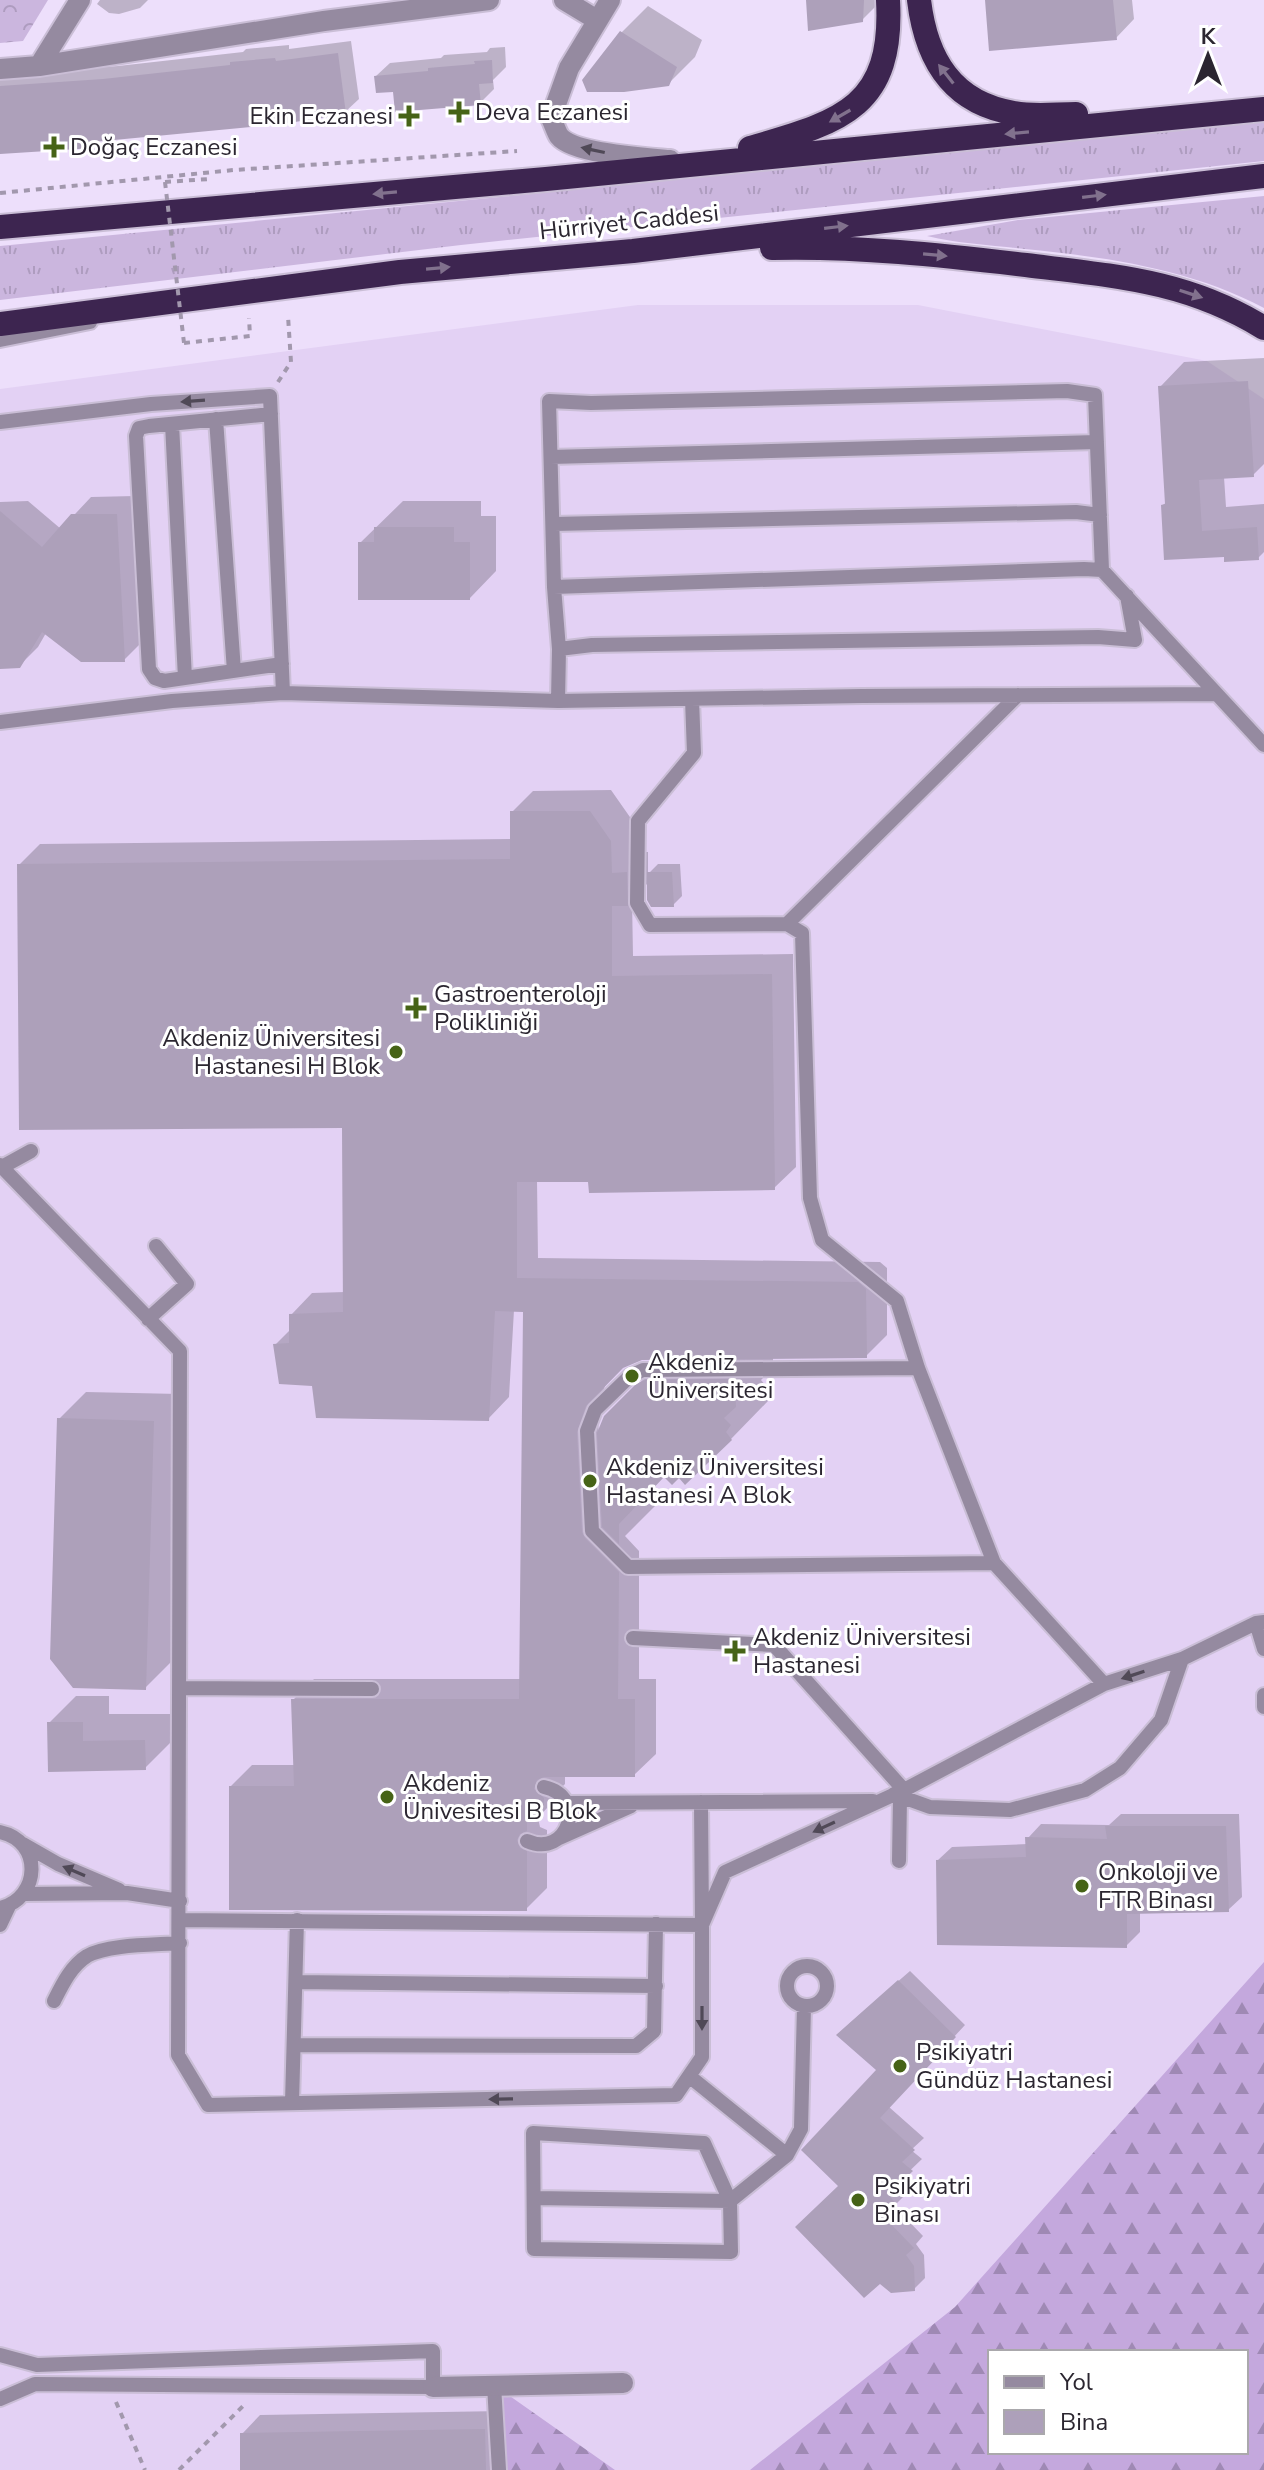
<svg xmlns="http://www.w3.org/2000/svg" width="1264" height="2470" font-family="'Nunito Sans',sans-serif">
<defs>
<pattern id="grass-tufts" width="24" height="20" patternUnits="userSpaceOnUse" patternTransform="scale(2)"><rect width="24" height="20" fill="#cbb6de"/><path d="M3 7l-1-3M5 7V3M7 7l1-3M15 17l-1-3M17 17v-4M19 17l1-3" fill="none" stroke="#ae9cbf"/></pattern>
<pattern id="forest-firs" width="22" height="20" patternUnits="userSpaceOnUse" patternTransform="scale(2)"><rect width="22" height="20" fill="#c4a8dd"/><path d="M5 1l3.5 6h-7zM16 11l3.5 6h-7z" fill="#9f89b4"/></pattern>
<pattern id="park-crowns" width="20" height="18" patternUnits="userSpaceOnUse" patternTransform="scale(2)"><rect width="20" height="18" fill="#cbb6de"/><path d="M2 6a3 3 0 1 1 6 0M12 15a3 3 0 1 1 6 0" fill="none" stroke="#ae9cbf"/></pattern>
</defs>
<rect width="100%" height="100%" fill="#eddffb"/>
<path fill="#e3d1f4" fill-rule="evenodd" d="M638 305H918L1207 361 1264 399V2470H0V389ZM990 2352H1246V2452H990Z"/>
<path fill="url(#grass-tufts)" d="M1264 122V161L461 245 0 300V246Z
M1264 196V308C1191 269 1106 257 1025 249 992 245 959 244 927 236L1018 220Z"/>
<path fill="url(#forest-firs)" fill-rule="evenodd" d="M1264 1962V2470H750L955 2307ZM1246 2352V2452H990V2352Z
M494 2385 615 2470H500Z"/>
<path fill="url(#park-crowns)" d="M0 0H48L23 41 0 43Z"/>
<path fill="#0003" fill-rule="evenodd" d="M100 0H148L140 8 119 14 109 13 97 4Z
M808 0H882L862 20Z
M987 0H1132L1134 19 1116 38Z
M648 6 702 40 695 57 668 84 621 33Z
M351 41 359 99 345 112 99 140 93 146 0 152V75L118 66 243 52 246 49 289 45V49Z
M505 47 506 67 493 80 494 89 480 103 395 89 376 76 390 63 441 58 444 55 487 52 490 48Z
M1264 358V464L1253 475 1224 477 1226 507 1264 504V552L1258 558 1226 555 1163 505 1167 502 1160 387 1184 362Z
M135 496 143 641 124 660 46 633 38 647 19 666 0 667V502L28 501 61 529 91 497Z
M403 501H481V516H496V571L470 598 360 543Z
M611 790 632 820V852H648V874L658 864H680L682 896 673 905 649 882 632 899 633 956 793 954 796 1167 774 1188 590 1180H537L538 1258 880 1262 887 1268V1335L866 1356 773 1357V1368L761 1380 767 1387 762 1393 768 1401 731 1439 680 1475H665L656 1485V1505L625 1536 639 1551V1679H656V1754L634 1775H565V1784L547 1802V1808L538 1818 540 1827 547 1830V1888L526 1909 231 1786 252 1765H295L293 1700 314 1679H522L525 1310H514L509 1397 488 1419 313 1385 275 1345 291 1329V1315L312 1293 345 1292 344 1126 19 865 40 844 512 839V812L533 791ZM642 1358H665L605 1417 599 1434 597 1409 606 1383 622 1367Z
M86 1392 180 1394 172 1661 145 1688 59 1419Z
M76 1696H109V1714H171L172 1741 145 1768 50 1770 49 1723Z
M1121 1814H1239L1242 1897 1228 1910 1140 1912V1932L1126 1946 938 1860 952 1847 1028 1844V1838L1041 1824 1109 1825Z
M910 1971 965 2025 889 2107 924 2138 911 2150 922 2159 897 2183 906 2194 894 2206 923 2236 916 2244 924 2255 925 2278 914 2289 840 2186 878 2070 849 2024Z
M503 2411 504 2470H242V2434L260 2415Z"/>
<path fill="#ada0ba" d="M806 0H864L863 22 808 31Z
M985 0H1113L1117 40 989 51Z
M620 31 677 67 669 86 624 92H587L582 80Z
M338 53 346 114 282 124 93 142 94 148 0 154V86L103 79 230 65V62L275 58 276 61Z
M492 60 493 83 479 84 481 105 395 112 393 92 376 93 374 76 428 71V68L475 64 474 61Z
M1248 381 1254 477 1199 480 1202 531 1257 527 1259 560 1224 562V557L1164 560 1161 505 1165 504 1158 386Z
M0 511 42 547 71 514H117L125 662H81L42 632 20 668 0 669Z
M374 527H454V542H470V600H358V542H374Z
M510 811H590L611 841 612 873 627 872 628 906H612V976L772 974 775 1190 589 1193 588 1182H517V1278L858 1282 866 1289 867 1358 642 1360 623 1368 586 1406 577 1432 582 1532 585 1538 619 1572 618 1699H635V1777H544L537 1780 534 1789 544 1798V1807H527V1831L520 1834 517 1840 520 1848 527 1851V1911L229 1910V1786H294L291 1699H519L523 1312 495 1311 489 1421 316 1418 312 1386 279 1384 273 1344 289 1343V1314L343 1312 342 1128 19 1130 17 864 510 859Z
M647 872H672L674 907H651L647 900Z
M735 1379 736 1407 724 1418 731 1425 726 1432 732 1440 685 1485 679 1478 672 1485 664 1477 619 1524V1544L602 1527 597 1433 604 1416 636 1384 645 1380Z
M57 1418 154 1421 146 1690 73 1688 50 1659Z
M47 1722H83V1741L145 1740 146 1770 48 1772Z
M1105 1826H1226L1229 1912 1127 1914V1948L937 1945 936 1860 1026 1857 1025 1837 1107 1839Z
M898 1980 956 2037 880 2118 915 2150 902 2162 913 2171 888 2194 897 2205 885 2218 914 2248 906 2255 914 2266 915 2291 891 2293 880 2284 864 2298 795 2227 838 2186 801 2150 876 2070 836 2035Z
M485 2429 486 2470H240V2433Z"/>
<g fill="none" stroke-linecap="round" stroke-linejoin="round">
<g stroke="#cabed6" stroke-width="18">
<path id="lane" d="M0 340 90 322
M271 414 149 426 139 428 136 436 149 669 155 678 164 681 282 664
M216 419 234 671
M0 422 151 404 270 396 283 693
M172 424 185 678
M551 457 1097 442
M554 524 1076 512 1100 515
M554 587 1084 569 1102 570
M1127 596 1135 640 1098 637 592 645 559 649 554 587 549 401 591 403 1067 391 1095 395 1102 570C1156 628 1210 687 1264 745
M692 699 694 753 638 821 637 903 650 925 787 924 1018 695
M558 701 559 649
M0 722 172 701 283 693 558 701 862 696 1216 694
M787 924 802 933 810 1198 822 1240 897 1301 918 1368 994 1563 628 1567 592 1531 587 1431 595 1410 630 1376 643 1370 918 1368
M0 1165 180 1351 178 2055 208 2105 676 2095 702 2057V1925L725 1872 904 1790 1104 1684 1182 1659 1256 1623 1264 1622
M2 1167 31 1151
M148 1319 187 1284 156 1246
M994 1563 1104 1684
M1256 1623 1264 1649
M633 1638 774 1645 904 1790
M180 1688 372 1689
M1264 1707V1695
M894 1794 930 1807 1010 1810 1085 1790 1120 1768 1161 1720 1182 1659
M567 1803 873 1801
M0 1832C43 1841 41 1898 0 1908
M559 1838 631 1806
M527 1841C568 1859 589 1797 544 1787
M23 1844 58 1864 119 1890
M899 1861 900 1797
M24 1894 127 1893 180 1901
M180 1920 702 1925 701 1802
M0 1925 9 1906
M787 1986a20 20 0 1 1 40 0a20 20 0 1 1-40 0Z
M296 1982 656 1986
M54 2001C62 1985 71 1966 87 1956 108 1944 155 1945 180 1943
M294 2045 636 2046 654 2031 656 1924
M689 2076 787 2155 801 2129 804 2006
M292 2103 297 1920
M533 2133 704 2143 730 2201 731 2252 534 2249Z
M534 2198 730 2201 787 2155
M0 2355 37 2365 433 2351V2387L35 2384 0 2399
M494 2385 499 2470"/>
</g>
<g stroke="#cabed6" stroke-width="24">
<path id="street" d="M564 0 597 20
M610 0 569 68 551 118C554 124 556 131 559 136 573 154 647 158 670 160
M39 66 80 0
M0 69 39 66 324 21 489 0
M433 2387 623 2383"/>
</g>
<g stroke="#cabed6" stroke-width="28">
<path id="highway" d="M919 0C926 59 952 103 1014 113 1034 117 1056 114 1076 114
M750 148C839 122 894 109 888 0
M0 227 546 179 1264 109
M772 248C857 246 941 255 1026 265 1114 276 1186 280 1264 328
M0 324 400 272 633 251 1264 176"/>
</g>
<path stroke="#a298ad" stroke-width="4" stroke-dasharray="6 6" stroke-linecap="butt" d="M165 182 209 179
M0 193 234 170 517 151
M184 343 250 336 249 318
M278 382 291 362 288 316
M116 2402 145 2470
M179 2470 244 2405"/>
<use href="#lane" stroke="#958aa0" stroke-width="14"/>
<use href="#street" stroke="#958aa0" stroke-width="20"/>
<use href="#highway" stroke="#3d2550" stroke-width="24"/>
<path stroke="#a298ad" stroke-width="4" stroke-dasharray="6 6" stroke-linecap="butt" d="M165 182 184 343"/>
</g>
<defs><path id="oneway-solid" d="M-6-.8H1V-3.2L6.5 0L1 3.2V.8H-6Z" transform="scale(2)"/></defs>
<g fill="#81718d">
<use href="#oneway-solid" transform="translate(946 74) rotate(-128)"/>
<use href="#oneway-solid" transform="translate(840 116) rotate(150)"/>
<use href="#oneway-solid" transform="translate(1017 133) rotate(175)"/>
<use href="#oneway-solid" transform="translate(385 193) rotate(175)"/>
<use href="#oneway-solid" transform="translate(1094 196) rotate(-7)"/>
<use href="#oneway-solid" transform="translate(836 227) rotate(-7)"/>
<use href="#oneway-solid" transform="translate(935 255) rotate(5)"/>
<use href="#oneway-solid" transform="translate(438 268) rotate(-5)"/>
<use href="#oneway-solid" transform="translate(1191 294) rotate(18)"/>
</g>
<g fill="#504957">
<use href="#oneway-solid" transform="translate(593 150) rotate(-168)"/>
<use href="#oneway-solid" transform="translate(193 401) rotate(176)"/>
<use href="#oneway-solid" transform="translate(1133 1675) rotate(162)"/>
<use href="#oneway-solid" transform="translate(824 1827) rotate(155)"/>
<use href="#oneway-solid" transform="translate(74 1871) rotate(-157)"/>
<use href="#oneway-solid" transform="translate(702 2018) rotate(90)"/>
<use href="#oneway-solid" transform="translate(501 2099) rotate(179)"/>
</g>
<g fill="#466316" stroke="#fff" stroke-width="3">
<path d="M455 100h8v8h8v8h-8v8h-8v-8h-8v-8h8z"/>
<path d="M405 104h8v8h8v8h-8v8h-8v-8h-8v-8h8z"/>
<path d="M50 135h8v8h8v8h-8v8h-8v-8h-8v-8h8z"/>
<path d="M412 996h8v8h8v8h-8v8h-8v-8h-8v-8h8z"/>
<circle cx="396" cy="1052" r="8"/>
<circle cx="632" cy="1376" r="8"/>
<circle cx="590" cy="1481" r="8"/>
<path d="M731 1639h8v8h8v8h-8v8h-8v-8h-8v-8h8z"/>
<circle cx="387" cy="1797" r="8"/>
<circle cx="1082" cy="1886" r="8"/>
<circle cx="900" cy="2066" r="8"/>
<circle cx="858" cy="2200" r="8"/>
</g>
<g text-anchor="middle" stroke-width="6" stroke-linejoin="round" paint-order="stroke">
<g font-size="24" fill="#2b2630" stroke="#fff" text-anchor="start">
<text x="475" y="120">Deva Eczanesi</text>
<text x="393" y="124" text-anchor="end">Ekin Eczanesi</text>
<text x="70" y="155">Doğaç Eczanesi</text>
<text x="434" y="1002">Gastroenteroloji<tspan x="434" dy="28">Polikliniği</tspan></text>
<text x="380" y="1046" text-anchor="end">Akdeniz Üniversitesi<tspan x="380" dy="28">Hastanesi H Blok</tspan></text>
<text x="648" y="1370">Akdeniz<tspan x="648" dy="28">Üniversitesi</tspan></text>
<text x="606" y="1475">Akdeniz Üniversitesi<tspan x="606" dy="28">Hastanesi A Blok</tspan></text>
<text x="753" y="1645">Akdeniz Üniversitesi<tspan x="753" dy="28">Hastanesi</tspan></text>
<text x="403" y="1791">Akdeniz<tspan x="403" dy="28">Ünivesitesi B Blok</tspan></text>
<text x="1098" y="1880">Onkoloji ve<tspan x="1098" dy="28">FTR Binası</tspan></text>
<text x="916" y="2060">Psikiyatri<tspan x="916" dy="28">Gündüz Hastanesi</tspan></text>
<text x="874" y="2194">Psikiyatri<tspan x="874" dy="28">Binası</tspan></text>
</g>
<g font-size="24" fill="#2b2630" stroke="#fff">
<text transform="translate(629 222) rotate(-6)" y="8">Hürriyet Caddesi</text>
</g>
</g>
<rect x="988" y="2350" width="260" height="104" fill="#ffffff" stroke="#aaa8ac" stroke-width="2"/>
<rect x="1004" y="2376" width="40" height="12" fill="#958aa0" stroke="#aaa8ac" stroke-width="2"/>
<text x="1060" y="2390" font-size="24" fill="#2b2630">Yol</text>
<rect x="1004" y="2410" width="40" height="24" fill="#ada0ba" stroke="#aaa8ac" stroke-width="2"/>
<text x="1060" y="2430" font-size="24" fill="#2b2630">Bina</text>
<g transform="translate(1208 56)" stroke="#ffffff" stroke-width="6" paint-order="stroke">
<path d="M0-6L14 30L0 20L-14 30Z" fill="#2b2630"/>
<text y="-12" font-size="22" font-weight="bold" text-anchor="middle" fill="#2b2630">K</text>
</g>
</svg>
